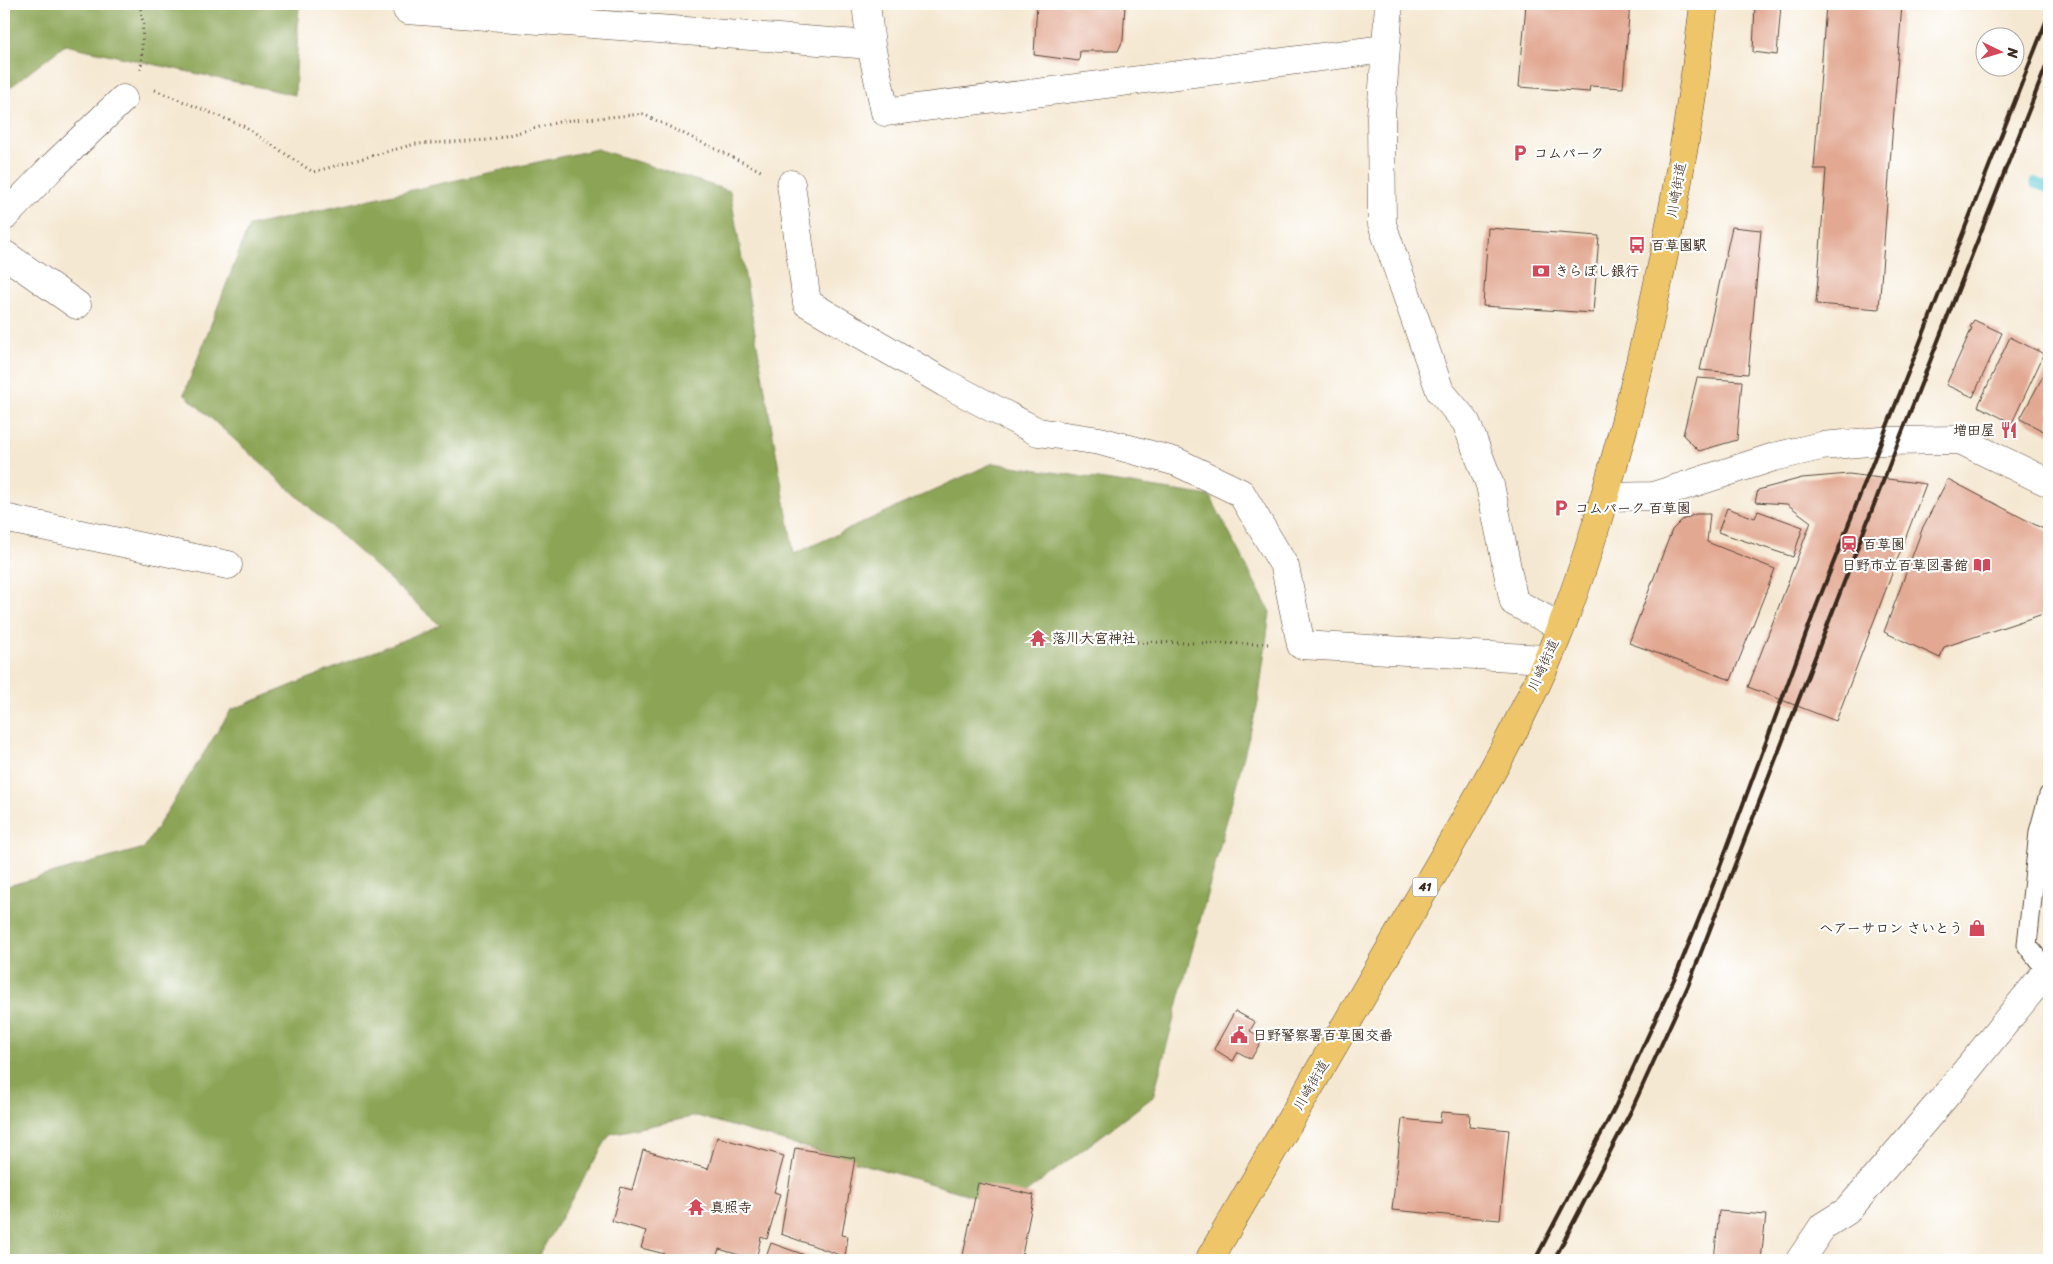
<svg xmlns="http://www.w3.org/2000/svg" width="2053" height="1264" font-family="Sriracha,'Klee One',sans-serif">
<rect width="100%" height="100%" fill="#fff"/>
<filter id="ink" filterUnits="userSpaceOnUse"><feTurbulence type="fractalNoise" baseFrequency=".02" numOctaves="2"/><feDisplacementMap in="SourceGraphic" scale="10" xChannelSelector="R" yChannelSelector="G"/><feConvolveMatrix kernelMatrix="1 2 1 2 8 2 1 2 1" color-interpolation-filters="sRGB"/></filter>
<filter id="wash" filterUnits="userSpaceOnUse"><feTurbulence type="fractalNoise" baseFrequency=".0096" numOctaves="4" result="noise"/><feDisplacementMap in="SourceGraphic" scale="20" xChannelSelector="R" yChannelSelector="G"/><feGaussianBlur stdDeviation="1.12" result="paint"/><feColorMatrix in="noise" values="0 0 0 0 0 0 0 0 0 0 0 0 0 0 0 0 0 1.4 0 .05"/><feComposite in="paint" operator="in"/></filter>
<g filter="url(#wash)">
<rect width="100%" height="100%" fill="#f5e8d2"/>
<path fill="#8ba455" stroke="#63673a" d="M4 4H299L295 95 65 45 4 92Z
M597 149 730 191 794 554 993 463 1210 496 1270 612 1258 703 1153 1097 1008 1206 697 1116 610 1134 536 1260H4V887L144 848 231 710 440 625 184 394 249 226Z"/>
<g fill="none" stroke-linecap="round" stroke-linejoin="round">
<path stroke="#5ac5d3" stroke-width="11" d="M2035 183 2049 188"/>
</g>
<g id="blocks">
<path fill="#e2a892" d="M1037 4H1125L1123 40 1118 51H1080L1079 61 1034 55Z
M1526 4H1630L1623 88 1590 86 1589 92 1519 87Z
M1755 4H1781L1777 55 1753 52Z
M1826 4H1902L1879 309 1816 304 1826 169H1814Z
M1732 227 1761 230 1748 374 1700 370Z
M1488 228 1599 236 1593 313 1483 306Z
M1974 320 2002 333 1973 397 1946 385 1972 328 1970 327Z
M2010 337 2044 354 2012 423 1978 406Z
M2049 365V434L2020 419Z
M1697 378 1742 381 1737 440 1699 451 1683 435Z
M1849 474 1926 484 1836 721 1748 687 1811 522 1787 504 1755 502 1758 490 1802 478Z
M1948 479 2049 532V612L1944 647 1940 658 1884 632 1923 527Z
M1727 508 1755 518 1758 511 1803 527 1793 557 1718 532Z
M1696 514H1710L1707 542 1775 569 1731 680 1629 643 1672 530 1682 520Z
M1235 1011 1255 1022 1250 1031 1263 1038 1251 1059 1238 1052 1233 1061 1214 1049Z
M1441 1112 1470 1114 1469 1126 1509 1130 1500 1220 1392 1210 1402 1119 1440 1123Z
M717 1137 784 1156 774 1192 780 1194 767 1239 761 1237 756 1260 719 1249 715 1260H663L665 1254 641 1248 646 1231 612 1221 621 1187 632 1190 643 1150 708 1169Z
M795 1148 855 1158 842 1235 848 1236 845 1257 781 1234Z
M978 1183 1034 1195 1021 1260H962Z
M1719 1211 1766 1215 1761 1260H1714Z
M771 1243 819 1260H765Z"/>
</g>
</g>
<g filter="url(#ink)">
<use href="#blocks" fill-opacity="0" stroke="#574639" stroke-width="1"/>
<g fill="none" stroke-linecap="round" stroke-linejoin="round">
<g stroke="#574639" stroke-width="21">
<path id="service" d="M2047 971 2027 945 2039 832 2049 795"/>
</g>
<g stroke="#574639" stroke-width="29">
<path id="minor" d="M407 4V10L871 45
M866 4 871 45 885 112 1385 49
M1389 4 1381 116 1382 224 1440 391 1466 422 1490 485 1514 602 1561 627
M791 184 807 303 945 383 1038 432 1100 441 1177 462 1241 493 1285 567 1301 645 1546 659
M4 217 51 168 123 99
M4 254 77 305
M1605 497 1653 496 1774 457 1821 446 1881 441 1960 440 2049 483
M4 518 228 565
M1800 1260 1823 1226 1847 1211 1953 1087 2047 971 2049 972"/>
</g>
<g stroke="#574639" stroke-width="29">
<path id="primary" d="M1209 1260C1275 1146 1342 1031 1409 916 1464 821 1522 727 1562 625 1588 558 1607 490 1625 422 1661 284 1688 145 1704 4"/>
</g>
<path stroke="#574639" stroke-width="3" stroke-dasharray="1 4" stroke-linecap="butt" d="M140 4 143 23 141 70
M155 90 243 126 313 172 415 144 489 140 563 121 643 114 761 171
M1067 641 1268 644"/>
<use href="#service" stroke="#fff" stroke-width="19"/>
<use href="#minor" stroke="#fff" stroke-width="28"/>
<use href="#primary" stroke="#eec569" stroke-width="28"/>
<path stroke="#3b2a1e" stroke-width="4" d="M1535 1260 1615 1107 1676 975 1718 872 1816 607 2049 14
M1554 1260 1631 1111 1688 986 1899 440 2049 59"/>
</g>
</g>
<defs>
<g id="parking-bare" transform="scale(1.35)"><path d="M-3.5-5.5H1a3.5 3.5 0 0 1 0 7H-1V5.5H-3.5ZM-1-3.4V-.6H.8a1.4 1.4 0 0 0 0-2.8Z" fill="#d1495b" stroke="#fff" stroke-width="2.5" paint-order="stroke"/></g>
<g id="bus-bare" transform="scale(1.35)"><path d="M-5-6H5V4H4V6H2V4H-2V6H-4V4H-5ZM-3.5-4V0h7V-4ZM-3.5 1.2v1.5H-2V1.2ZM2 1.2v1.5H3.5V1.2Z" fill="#d1495b" stroke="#fff" stroke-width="2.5" paint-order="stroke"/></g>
<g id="bank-bare" transform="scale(1.35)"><path d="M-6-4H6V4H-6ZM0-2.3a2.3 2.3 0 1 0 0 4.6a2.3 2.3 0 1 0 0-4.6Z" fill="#d1495b" stroke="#fff" stroke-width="2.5" paint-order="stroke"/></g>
<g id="restaurant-bare" transform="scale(1.35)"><path d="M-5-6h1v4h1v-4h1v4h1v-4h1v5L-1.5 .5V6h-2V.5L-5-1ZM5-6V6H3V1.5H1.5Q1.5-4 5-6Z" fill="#d1495b" stroke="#fff" stroke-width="2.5" paint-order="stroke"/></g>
<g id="station-bare" transform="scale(1.35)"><path d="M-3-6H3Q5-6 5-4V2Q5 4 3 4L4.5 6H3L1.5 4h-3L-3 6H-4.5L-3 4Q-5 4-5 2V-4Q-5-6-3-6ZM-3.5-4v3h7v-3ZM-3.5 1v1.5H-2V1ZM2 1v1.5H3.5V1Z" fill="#d1495b" stroke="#fff" stroke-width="2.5" paint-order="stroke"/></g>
<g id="library-bare" transform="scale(1.35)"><path d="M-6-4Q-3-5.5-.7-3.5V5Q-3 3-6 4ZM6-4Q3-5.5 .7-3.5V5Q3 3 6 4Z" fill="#d1495b" stroke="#fff" stroke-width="2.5" paint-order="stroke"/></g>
<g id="temple-bare" transform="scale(1.35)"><path d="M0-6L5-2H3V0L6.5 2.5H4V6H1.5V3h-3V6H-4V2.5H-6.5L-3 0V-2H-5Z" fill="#d1495b" stroke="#fff" stroke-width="2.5" paint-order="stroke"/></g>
<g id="shop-bare" transform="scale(1.35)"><path d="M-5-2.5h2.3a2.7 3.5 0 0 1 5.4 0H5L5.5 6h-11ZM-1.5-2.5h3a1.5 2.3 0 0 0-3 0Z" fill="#d1495b" stroke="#fff" stroke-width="2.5" paint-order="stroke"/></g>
<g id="civic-bare" transform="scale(1.35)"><path d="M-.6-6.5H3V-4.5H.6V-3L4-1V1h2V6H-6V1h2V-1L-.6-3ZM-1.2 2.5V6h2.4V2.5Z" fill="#d1495b" stroke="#fff" stroke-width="2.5" paint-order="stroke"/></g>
</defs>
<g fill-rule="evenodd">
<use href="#parking-bare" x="1520" y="153"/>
<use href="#bus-bare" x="1637" y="245"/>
<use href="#bank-bare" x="1541" y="271"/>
<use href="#restaurant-bare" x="2009" y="430"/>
<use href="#parking-bare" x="1561" y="508"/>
<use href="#station-bare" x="1849" y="544"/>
<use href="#library-bare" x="1982" y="565"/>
<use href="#temple-bare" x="1038" y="638"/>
<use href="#shop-bare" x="1977" y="928"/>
<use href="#civic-bare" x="1239" y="1035"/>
<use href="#temple-bare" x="696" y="1207"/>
</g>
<g text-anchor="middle" stroke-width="4.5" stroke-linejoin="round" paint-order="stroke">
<rect fill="#fff" stroke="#766a62" stroke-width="1" x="1412.5" y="877.5" width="25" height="19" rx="4"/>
<g font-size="12" font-weight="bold" fill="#3b2a1e">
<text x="1425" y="891">41</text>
</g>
<g font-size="14" font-weight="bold" fill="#3b2a1e" stroke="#fff" text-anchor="start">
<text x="1534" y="158">コムパーク</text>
<text x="1651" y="250">百草園駅</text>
<text x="1555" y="276">きらぼし銀行</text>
<text x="1995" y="435" text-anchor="end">増田屋</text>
<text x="1575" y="513">コムパーク 百草園</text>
<text x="1863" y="549">百草園</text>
<text x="1968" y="570" text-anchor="end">日野市立百草図書館</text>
<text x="1052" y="643">落川大宮神社</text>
<text x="1963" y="933" text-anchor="end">ヘアーサロン さいとう</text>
<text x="1253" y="1040">日野警察署百草園交番</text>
<text x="710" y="1212">真照寺</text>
</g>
<g font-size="14" fill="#3b2a1e" stroke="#fff">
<text transform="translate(1676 190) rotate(-80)" y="5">川崎街道</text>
<text transform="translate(1543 665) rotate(-66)" y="5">川崎街道</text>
<text transform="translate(1311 1085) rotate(-60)" y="5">川崎街道</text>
</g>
</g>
<rect width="2053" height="1264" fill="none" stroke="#fff" stroke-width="20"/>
<g transform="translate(2000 52) rotate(95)"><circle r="24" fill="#ffffff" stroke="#b1aaa5"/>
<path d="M0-4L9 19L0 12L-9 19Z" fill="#d1495b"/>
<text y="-8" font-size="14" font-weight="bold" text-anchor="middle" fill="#3b2a1e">N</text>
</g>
</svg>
